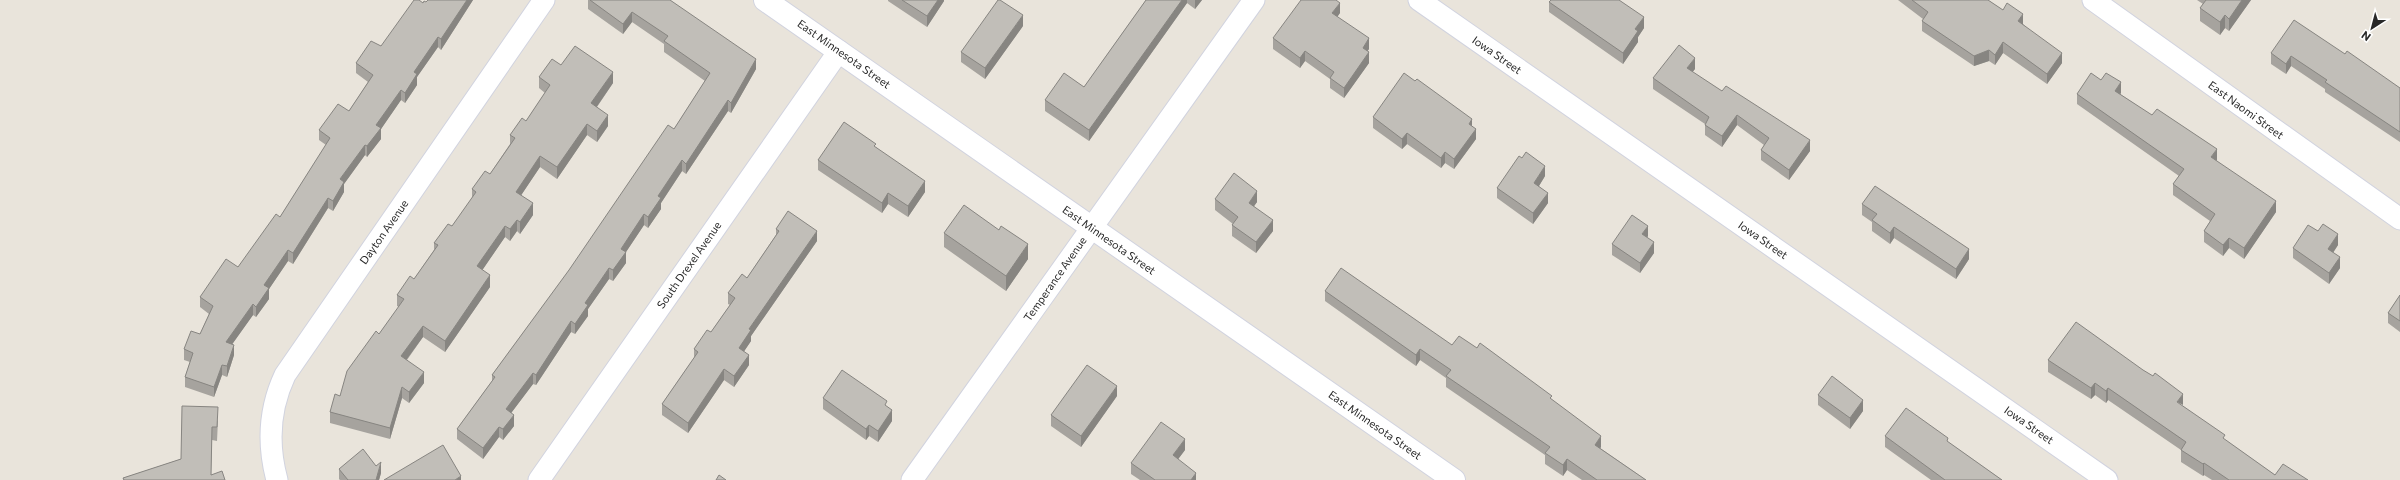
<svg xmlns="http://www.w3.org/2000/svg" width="2400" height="480" font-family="Commissioner,sans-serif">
<rect width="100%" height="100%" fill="#e9e4db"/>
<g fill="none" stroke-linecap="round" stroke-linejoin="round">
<g stroke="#d1d3df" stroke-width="23">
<path id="minor" d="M1419 0 2107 480
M2093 0 2400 219
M277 480C267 443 269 409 285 375L544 0
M539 480 839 51
M912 480 1254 0"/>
</g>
<g stroke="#d1d3df" stroke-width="24">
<path id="tertiary" d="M765 0 1454 480"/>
</g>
<use href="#minor" stroke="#fff" stroke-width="21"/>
<use href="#tertiary" stroke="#fff" stroke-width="22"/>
</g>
<path fill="#a6a39e" d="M428 0H473L441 50 438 47 417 77V85L405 103 401 100 381 129V139L367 157 365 155 344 184V192L333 211 328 208 293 264 288 261 269 289V299L256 317 253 315 232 344 234 355 227 377 222 375 214 397 185 387V377L190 362 184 360V349L200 334 209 314 200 307V297L238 267 280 217 326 145 319 140V130L349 111 368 82 356 73V63L381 46 423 3 426 2Z
M588 0H670L756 69 731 113 728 111 686 174 682 171 661 203V209L648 228 644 225 626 252V263L613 281 609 279 588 309V316L575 334 571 332 536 385 533 384 511 413 514 426 503 440 499 437 483 459 457 439V429L492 381V375L674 129 705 81 664 52V44L632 22 623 34 588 9Z
M888 0H944V1L927 27 888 1Z
M1146 0H1202L1195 9 1187 3 1089 141 1045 111V100L1084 87Z
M1898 0H1988L2023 24 2062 63 2047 84 2003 53 1995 65 1989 61 1974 66 1922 31V21L1923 19Z
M2197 0H2251L2229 31 2225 28 2220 35 2200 21V8L2203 4Z
M1549 2 1644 28 1638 37V42L1623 64 1549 12Z
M1340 13 1337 17 1369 49 1367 51 1369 63 1344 98 1330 88V79L1305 61 1300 68 1273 49V38Z
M1023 26 985 79 961 62V52Z
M2271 53 2345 54 2400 88V142L2325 92V89L2291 66 2286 74 2271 64Z
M561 65 613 83 597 107 608 126 597 142 587 135 557 179 540 167 521 195 533 215 520 234 517 231 510 241 505 237 482 270 490 287 445 352 423 337 407 360 424 383 409 403 402 398 390 439 330 423V412L340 396 379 334 399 307 397 306V295L414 279 434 250V243L452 226 472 199V189L490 174 510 144V135L526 121 545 93 539 88V77Z
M1695 69 1692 72 1810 151 1789 180 1761 160V150L1764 145 1737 125 1722 147 1705 135V124L1653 89V78Z
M2101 80 2121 93 2120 94 2217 160H2216L2276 212 2244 259 2229 248 2223 256 2204 242V231L2210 221 2173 195V184L2179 176 2077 104V94Z
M1373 117 1472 126 1476 139 1454 169 1445 163 1441 168 1407 144 1402 149 1373 128Z
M876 147 925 192 908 217 888 204 882 213 818 170V160Z
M1545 176 1539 186 1548 203 1533 224 1497 198V188Z
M1215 199 1257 202 1254 206 1273 231 1256 253 1232 236V225L1233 224 1215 210Z
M1862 204 1969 259 1956 279 1894 238 1890 244 1872 231V222L1862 215Z
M776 229 817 241 751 336V341L744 351 749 365 734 387 724 380 688 433 662 415V404L694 358V349L711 332 730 305 728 304V293L747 278 776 235Z
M944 233 1028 259 1006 291 944 247Z
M1648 236 1647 238 1654 253 1640 273 1612 255V244Z
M2338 245 2333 253 2340 268 2329 284 2293 258V248Z
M1325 291 1452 345 1552 400 1601 447 1600 448 1646 480H1582L1567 470 1563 476 1545 464V455L1446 387V378L1420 360 1416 366 1325 301Z
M2400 295V332L2388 323V313Z
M2048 360 2183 406 2225 440 2275 475 2308 480H2212L2204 475 2203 476 2181 462V450L2108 400 2106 403 2095 395 2091 399 2048 372Z
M1818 395 1863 411 1850 429 1818 405Z
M1117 396 1081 447 1051 426V415Z
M823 398 887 407 892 421 878 442 869 436 866 440 823 409Z
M218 420 217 441 212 440 211 475 225 480H123V478L181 459Z
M1885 436 1948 442 2002 480H1931L1885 447Z
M1185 450 1178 459 1196 480H1140L1131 474V463Z
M339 469 381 473 379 480H340L339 479Z"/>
<path fill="#878581" d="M467 0H473L441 50V39Z
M938 0H944V1L927 27V16Z
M1182 0H1187V3L1089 141V130Z
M1195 0H1202L1195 9Z
M2242 0H2251L2229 31V19Z
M1340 3V13L1332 24V13Z
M632 12V22L623 34V24Z
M2023 14V24L2018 32V21Z
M1023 15V26L985 79V68Z
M2225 15V28L2220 35V22Z
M1644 17V28L1638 37V42L1623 64V53L1635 29Z
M438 37V47L417 77V85L405 103V93L414 72Z
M1369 38V49L1363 58V48Z
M2003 42V53L1995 65V55Z
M1989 50V61L1974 66V56Z
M1305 51V61L1300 68V58Z
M1369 52V63L1344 98V88Z
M2062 53V63L2047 84V74Z
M2291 56V66L2286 74V64Z
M1695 58V69L1687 79V68Z
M756 59V69L731 113V103Z
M613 72V83L591 115V103Z
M2121 82V93L2115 101V91Z
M401 90V100L381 129V139L367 157V146L376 125Z
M728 100V111L686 174V164Z
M608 115V126L597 142V131Z
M1737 115V125L1722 147V136Z
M1472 119V130L1469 124Z
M587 124V135L557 179V167Z
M1476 129V139L1454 169V159Z
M1407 133V144L1402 149V139Z
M1810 140V151L1789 180V170Z
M365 145V155L344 184V192L333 211V201L340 179Z
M2217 149V160L2211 167V157Z
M1445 152V163L1441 168V158Z
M540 156V167L516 203V192Z
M682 160V171L661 203V209L648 228V217L658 196Z
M1545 166V176L1534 194V183Z
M925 181V192L908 217V206Z
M1257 191V202L1249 213V203Z
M888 193V204L882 213V203Z
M1548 193V203L1533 224V213Z
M328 198V208L293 264V253Z
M2276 201V212L2244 259V248Z
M533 203V215L520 234V222Z
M644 214V225L624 255 626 252V263L613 281V270L621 249Z
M517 220V231L510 241V229Z
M1273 220V231L1256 253V242Z
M505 226V237L477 278V266Z
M1648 226V236L1642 245V234Z
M1894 227V238L1890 244V233Z
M817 231V241L751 336V341L739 359V348L749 329Z
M2338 234V245L2328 260V249Z
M2229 238V248L2223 256V245Z
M1654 242V253L1640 273V263Z
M1028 244V259L1006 291V276Z
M1969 249V259L1956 279V269Z
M288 250V261L269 289V299L256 317V307L264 285Z
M2340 257V268L2329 284V273Z
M609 268V279L588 309V316L575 334V324L585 303Z
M490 275V287L445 352V341Z
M253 304V315L226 353V342Z
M571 321V332L536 385V375Z
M423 326V337L401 367V356Z
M234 345V355L227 377V366Z
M1420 349V360L1416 366V355Z
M749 355V365L734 387V376Z
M222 365V375L214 397V387Z
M724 369V380L688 433V423Z
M424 372V383L409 403V392Z
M533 373V384L506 420V409Z
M2095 383V395L2091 399V388Z
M1117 386V396L1081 447V436Z
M402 387V398L390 439V428Z
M2108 388V400L2106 403V391Z
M2183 394V405L2177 402Z
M1863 400V411L1850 429V418Z
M892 410V421L878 442V431Z
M514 415V426L503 440V429Z
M869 425V436L866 440V429Z
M499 427V437L483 459V448Z
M1601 436V447L1595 456V445Z
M1185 439V450L1173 466V455Z
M1567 459V470L1563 476V465Z
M381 462V473L379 480H376Z
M2204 463V475L2203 476V464Z
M1196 473V480H1191Z
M461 476V480H455Z"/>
<path fill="#c1beb8" stroke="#878581" d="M414 0H419L423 3 424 1 426 2 428 0H467L441 39 438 37 414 72 417 74 405 93 401 90 376 125 381 128 367 146 365 145 340 179 344 182 333 201 328 198 293 253 288 250 264 285 269 288 256 307 253 304 226 342 234 345 227 366 222 365 214 387 185 377 193 353 184 349 191 331 200 334 213 306 200 297 226 259 238 267 276 214 280 217 330 138 319 130 338 104 349 111 373 75 356 63 371 41 381 46Z
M590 0H670L756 59 731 103 728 100 686 164 682 160 658 196 661 198 648 217 644 214 621 249 626 252 613 270 609 268 585 303 588 305 575 324 571 321 536 375 533 373 506 409 514 415 503 429 499 427 483 448 457 429 495 377 492 375 569 270 668 125 674 129 710 73 664 41 668 36 632 12 623 24Z
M902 0H938L927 16Z
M998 0H1000L1023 15 985 68 961 52Z
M1146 0H1182L1089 130 1045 100 1064 73 1084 87Z
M1301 0H1336L1340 3 1332 13 1369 38 1363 48 1369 52 1344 88 1330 78 1334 72 1305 51 1300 58 1273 38Z
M1551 0H1619L1644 17 1635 29 1638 31 1623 53 1549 2Z
M1912 0H1988L2003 10 2007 3 2023 14 2018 21 2062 53 2047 74 2003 42 1995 55 1989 50 1974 56 1922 21 1928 12Z
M2206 0H2242L2229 19 2225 15 2220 22 2200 8Z
M2294 20 2345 54 2347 51 2400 88V132L2325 82 2327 80 2291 56 2286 64 2271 53Z
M1679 45 1695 58 1687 68 1722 91 1726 86 1810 140 1789 170 1761 150 1769 138 1737 115 1722 136 1705 125 1709 117 1653 78Z
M575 46 613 72 591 103 608 115 597 131 587 124 557 167 540 156 516 192 533 203 520 222 517 220 510 229 505 226 477 266 490 275 445 341 423 326 401 356 424 372 409 392 402 387 390 428 330 412 335 394 340 396 347 371 376 331 379 334 404 299 397 295 410 276 414 279 438 245 434 243 448 224 452 226 476 192 472 189 485 171 490 174 515 138 510 135 522 118 526 121 550 85 539 77 552 59 561 65Z
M1404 73 1415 81 1417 79 1472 119 1469 124 1476 129 1454 159 1445 152 1441 158 1407 133 1402 139 1373 117Z
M2091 73 2101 80 2106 73 2121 82 2115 91 2152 115 2157 109 2217 149 2211 157 2276 201 2244 248 2229 238 2223 245 2204 231 2215 214 2173 184 2184 169 2077 94Z
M844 122 876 144 874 146 925 181 908 206 888 193 882 203 818 160Z
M1526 152 1545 166 1534 183 1548 193 1533 213 1497 188 1519 156 1522 158Z
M1234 173 1257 191 1249 203 1273 220 1256 242 1232 225 1238 217 1215 199Z
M1875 186 1969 249 1956 269 1894 227 1890 233 1872 220 1877 214 1862 204Z
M964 205 999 230 1001 226 1028 244 1006 276 944 233Z
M788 211 817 231 749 329 751 330 739 348 749 355 734 376 724 369 688 423 662 404 698 352 694 349 707 330 711 332 735 298 728 293 742 274 747 278 779 231 776 229Z
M1632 215 1648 226 1642 234 1654 242 1640 263 1612 244Z
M2323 224 2338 234 2328 249 2340 257 2329 273 2293 248 2308 225 2318 231Z
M1341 268 1452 345 1459 336 1477 348 1480 343 1552 396 1550 398 1601 436 1595 445 1646 480H1597L1567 459 1563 465 1545 453 1550 447 1446 376 1451 370 1420 349 1416 355 1325 291Z
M2400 295V321L2388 313Z
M2076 322 2143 370 2153 376 2155 373 2183 394 2177 402 2225 435 2223 438 2275 475 2283 464 2308 480H2229L2204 463 2203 464 2181 450 2186 442 2108 388 2106 391 2095 383 2091 388 2048 360Z
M1087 365 1117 386 1081 436 1051 415Z
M842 370 887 401 885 405 892 410 878 431 869 425 866 429 823 398Z
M1832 376 1863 400 1850 418 1818 395Z
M182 406 218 407 217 427H212L211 475 222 471 225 480H124L123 478 181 459Z
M1906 408 1948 438 1947 441 2002 480H1945L1885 436Z
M1161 422 1185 439 1173 455 1196 473 1191 480H1155L1131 463Z
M443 445 461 476 455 480H384Z
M363 449 376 466 381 462 376 480H348L339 469Z
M719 475 726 480H716Z"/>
<g text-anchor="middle" stroke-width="3" stroke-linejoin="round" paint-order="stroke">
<g font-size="11" fill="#282828" stroke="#fff">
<text transform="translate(844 54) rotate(35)" y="4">East Minnesota Street</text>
<text transform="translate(1497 55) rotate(35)" y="4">Iowa Street</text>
<text transform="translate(2246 110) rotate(36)" y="4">East Naomi Street</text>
<text transform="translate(384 232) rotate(-55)" y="4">Dayton Avenue</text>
<text transform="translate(1109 240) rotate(35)" y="4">East Minnesota Street</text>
<text transform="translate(1763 240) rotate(35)" y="4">Iowa Street</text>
<text transform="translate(689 265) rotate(-55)" y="4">South Drexel Avenue</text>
<text transform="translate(1055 279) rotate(-55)" y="4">Temperance Avenue</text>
<text transform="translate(1375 425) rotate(35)" y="4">East Minnesota Street</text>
<text transform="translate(2029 425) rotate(35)" y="4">Iowa Street</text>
</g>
</g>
<g transform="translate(2372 28) rotate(216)" stroke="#ffffff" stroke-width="3" paint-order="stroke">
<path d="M0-3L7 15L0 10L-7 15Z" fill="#282828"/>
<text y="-6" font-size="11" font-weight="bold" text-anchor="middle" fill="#282828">N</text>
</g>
</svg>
